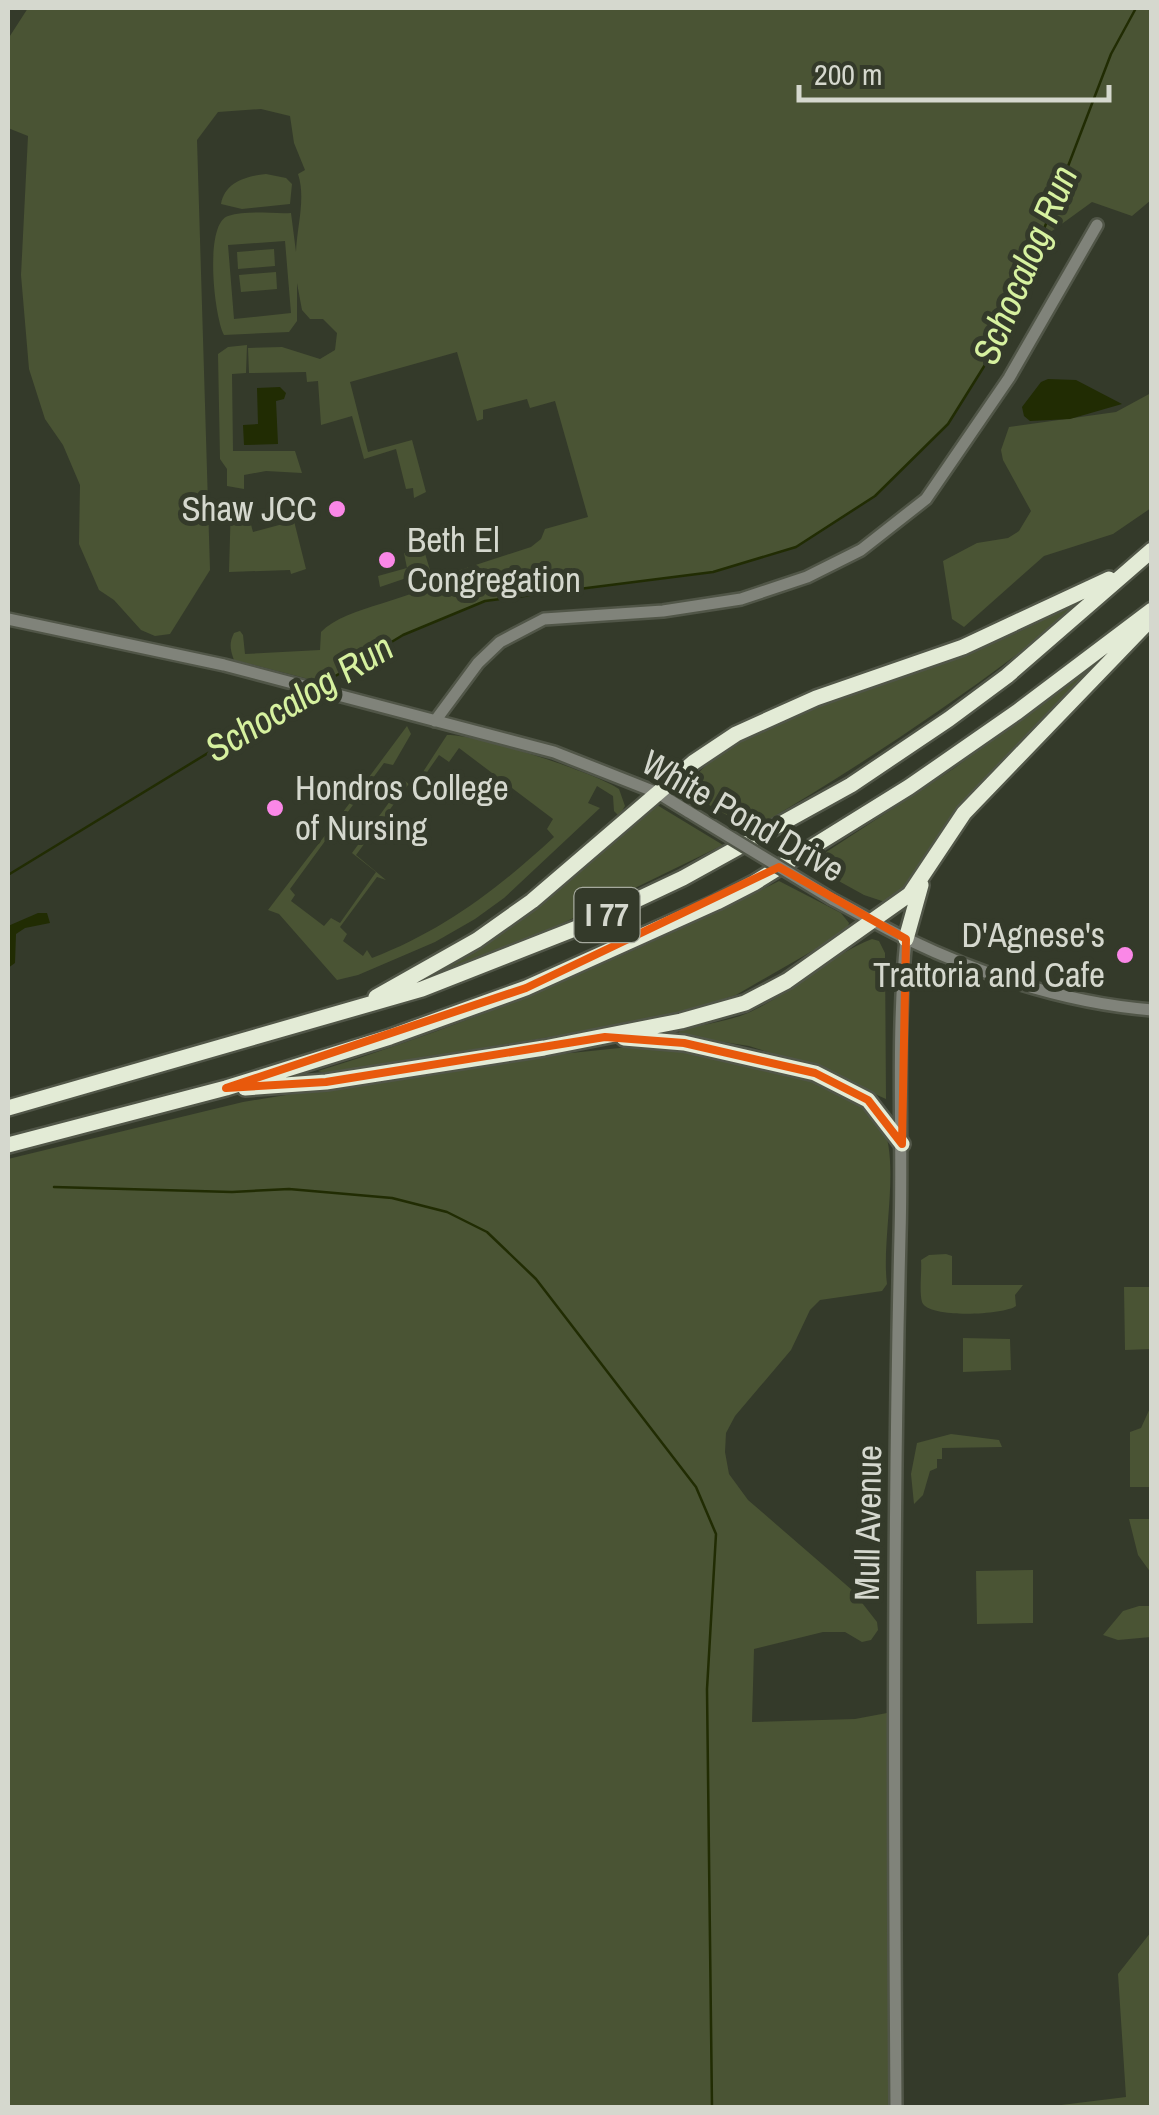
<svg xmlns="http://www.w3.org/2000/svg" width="1159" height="2115" font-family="'Archivo Narrow',sans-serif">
<rect width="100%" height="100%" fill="#343a2a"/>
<path fill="#4a5434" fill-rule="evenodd" d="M28 8H1151V200L1132 216 1092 202 1041 239 1003 336 948 424 875 496 796 547 713 572 485 601 403 635 324 683 234 660C230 649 229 643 234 633L240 631 243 635 245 654 320 650 321 632C347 605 415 602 448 574L531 547 541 539 545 529 588 517 555 401 530 408 527 399 483 410V419L477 421 457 352 350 382 368 452 412 440 426 492 414 498 413 488 406 489 396 449 364 459 352 416 321 425 318 381 307 382 306 372 249 373 248 348 282 347 320 359 335 350 337 333 323 319H310L302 310 297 283V321L289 332 224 335C214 316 204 224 228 216 246 210 272 214 291 213L296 252C297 226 306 198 298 174L305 170 294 143 290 116 261 109 218 112 197 140 210 570 170 634 155 636 141 630 114 600 99 590 79 544 80 485 63 445 45 419 29 369 21 275 28 136 8 128V39ZM285 241 291 313 234 319 228 245Z
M266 174 286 178 292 184 290 204 242 209 221 204C225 182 246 176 266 174Z
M274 249 275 266 238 269 237 252Z
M276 272 277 289 241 292 239 275Z
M247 345 246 373 232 374 233 451H295L302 473 266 471 244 475V489L227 486V469L220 459 218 354 228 347Z
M1151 393V508L1113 534 1044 556 964 627 952 619 943 561 977 543 1008 538 1019 531 1031 511 1003 460 1001 450 1009 427 1116 412Z
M244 499 253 532 294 521 306 569 291 574 290 570 229 572 231 502Z
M423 547 430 570 380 587 378 576 407 568 404 553Z
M1084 596 1085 600 1075 610C972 691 866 763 753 829L712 807 690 790C702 728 939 667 996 642 1026 629 1057 614 1084 596Z
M1104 656 1107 661 958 808C934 841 921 879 888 903L864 895 808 864 953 769Z
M407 726 411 734 393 765 384 763 347 813 352 819 343 812Z
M447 735C476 734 594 772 619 789L625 806 619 816 614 811 613 796 597 786 588 803 600 808 504 898 475 919 435 942 358 975 337 980 279 914 268 910 336 821 339 822 290 889 295 895 291 901 324 926 331 918 340 923 376 872 352 853 404 782 400 777 415 789 408 785 356 855 386 880 377 877 340 927 347 934 343 941 363 956 367 950 372 958C443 931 499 888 554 837L547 829 553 819 459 748 449 762 439 755 425 775 430 782 421 775Z
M657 805 723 845 551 929 420 979 504 931Z
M779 881 841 913 849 923 847 931 736 995 664 1018 327 1074 318 1071C479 1022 629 955 779 881Z
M872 939 879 941 885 953 886 1099 811 1066 749 1046 678 1035 680 1030C704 1024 734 1021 756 1009 795 990 834 953 872 939Z
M639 1046C688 1046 862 1077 882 1123 901 1165 881 1238 887 1284L882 1291 820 1300 810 1310 791 1350 735 1416 726 1433 725 1452 729 1474 748 1500 852 1590 877 1622 878 1630 871 1640 862 1642 845 1632H823L754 1649 752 1722 855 1719 887 1713 891 2107H8V1159L243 1102 493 1061Z
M946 1254 952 1256V1285H1023L1015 1295 1016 1306C1004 1315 928 1319 922 1302 919 1291 922 1272 921 1260L929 1255Z
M1124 1287H1151V1349L1125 1350Z
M963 1338 1010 1339 1011 1370 963 1372Z
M1151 1406V1487H1130V1432L1141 1428Z
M951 1434 999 1440 1002 1447 942 1448V1459H937V1468L930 1471 923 1495 914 1504 911 1474 917 1443Z
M1129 1519H1151V1573L1138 1555Z
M1033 1570V1623L977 1624 976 1571Z
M1139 1606H1151V1637L1118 1640 1103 1635 1123 1611Z
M1151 1932V2107H1045L1126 2097 1118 1974Z"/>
<path fill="#212c03" d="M1048 379 1076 380 1122 404 1070 419 1030 421 1024 416 1022 407 1041 382Z
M280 387 286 393 284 399 276 401 278 444 244 445 243 425 258 424 257 388Z
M38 913H47L50 923 25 928 16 934 15 963 8 968V926Z"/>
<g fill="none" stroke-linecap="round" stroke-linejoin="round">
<path stroke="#212c03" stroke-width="2.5" d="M319 686 403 635 485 601 713 572 796 547 875 496 948 424 1003 336 1111 54 1136 8
M8 875 308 692
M54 1187 232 1192 289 1189 392 1198 447 1212 487 1232 536 1279 696 1487 716 1534 707 1689 712 2108"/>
<g stroke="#515648" stroke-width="16">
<path id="minor" d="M8 619 224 665 554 752 658 793 689 812
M435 721 478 663 500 642 544 619 663 611 741 599 807 577 861 550 926 499 1009 378 1097 225
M832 899C857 912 882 927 907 939 984 976 1067 1003 1152 1010
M896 2108C894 1816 893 1526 900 1235 903 1136 896 1037 906 939"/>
</g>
<g stroke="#515648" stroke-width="20">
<path id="highway" d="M906 939 921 885
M376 997 477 940 532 901 694 762 736 734 816 698 963 647 1109 579
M624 1038 684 1043 815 1073 868 1100 902 1144
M245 1088 326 1082 544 1048 681 1021 745 1003 787 981 910 894 964 813 1147 623
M8 1108 422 989 577 928 683 878 851 785 949 719 1007 676 1152 550
M8 1145 226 1088 390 1037 526 988 717 902 754 883 909 787 1017 712 1152 610"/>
</g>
<use href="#minor" stroke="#80837a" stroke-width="11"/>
<use href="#highway" stroke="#e3ebd6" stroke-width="15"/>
<g stroke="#515648" stroke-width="16" stroke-linecap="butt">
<path id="minor-bridge" d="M689 812 832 899"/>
</g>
<use href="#minor-bridge" stroke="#80837a" stroke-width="11"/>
</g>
<path fill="none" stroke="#e8590c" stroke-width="8" stroke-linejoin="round" d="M779 867 906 939 902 1144 868 1100 815 1073 684 1043 605 1037 326 1082 226 1088 526 988Z"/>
<g fill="#fa87e7" stroke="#343a2a" stroke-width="4">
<circle cx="337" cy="509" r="10"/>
<circle cx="387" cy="560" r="10"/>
<circle cx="275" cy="808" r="10"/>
<circle cx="1125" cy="955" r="10"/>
</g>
<g text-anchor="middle" stroke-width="10" stroke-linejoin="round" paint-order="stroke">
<rect fill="#343a2a" stroke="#a5a99d" stroke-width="2.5" x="574.5" y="888" width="65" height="54" rx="8"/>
<g font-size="32" font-weight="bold" fill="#d5d8ce">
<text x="607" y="926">I 77</text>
</g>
<g font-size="35" fill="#d5d8ce" stroke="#343a2a" text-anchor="end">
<text x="317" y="521">Shaw JCC</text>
<text x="407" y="552" text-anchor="start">Beth El<tspan x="407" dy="40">Congregation</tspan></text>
<text x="295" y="800" text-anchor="start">Hondros College<tspan x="295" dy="40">of Nursing</tspan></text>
<text x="1105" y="947">D'Agnese's<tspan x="1105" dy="40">Trattoria and Cafe</tspan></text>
</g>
<g font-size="35" fill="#d5d8ce" stroke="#343a2a">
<text transform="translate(743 816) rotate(30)" y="12">White Pond Drive</text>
<text transform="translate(868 1523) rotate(-89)" y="12">Mull Avenue</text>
</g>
<g font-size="38" font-style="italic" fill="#d6f19f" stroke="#343a2a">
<text transform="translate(1025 265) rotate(-67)" y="13">Schocalog Run</text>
<text transform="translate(299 698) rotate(-31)" y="13">Schocalog Run</text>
</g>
</g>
<rect width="1159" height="2115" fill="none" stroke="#d5d8ce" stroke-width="20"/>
<path d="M799 85v15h310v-15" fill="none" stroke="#d5d8ce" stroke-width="5"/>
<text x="814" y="85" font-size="30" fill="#d5d8ce" stroke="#343a2a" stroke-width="8" paint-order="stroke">200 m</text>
</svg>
